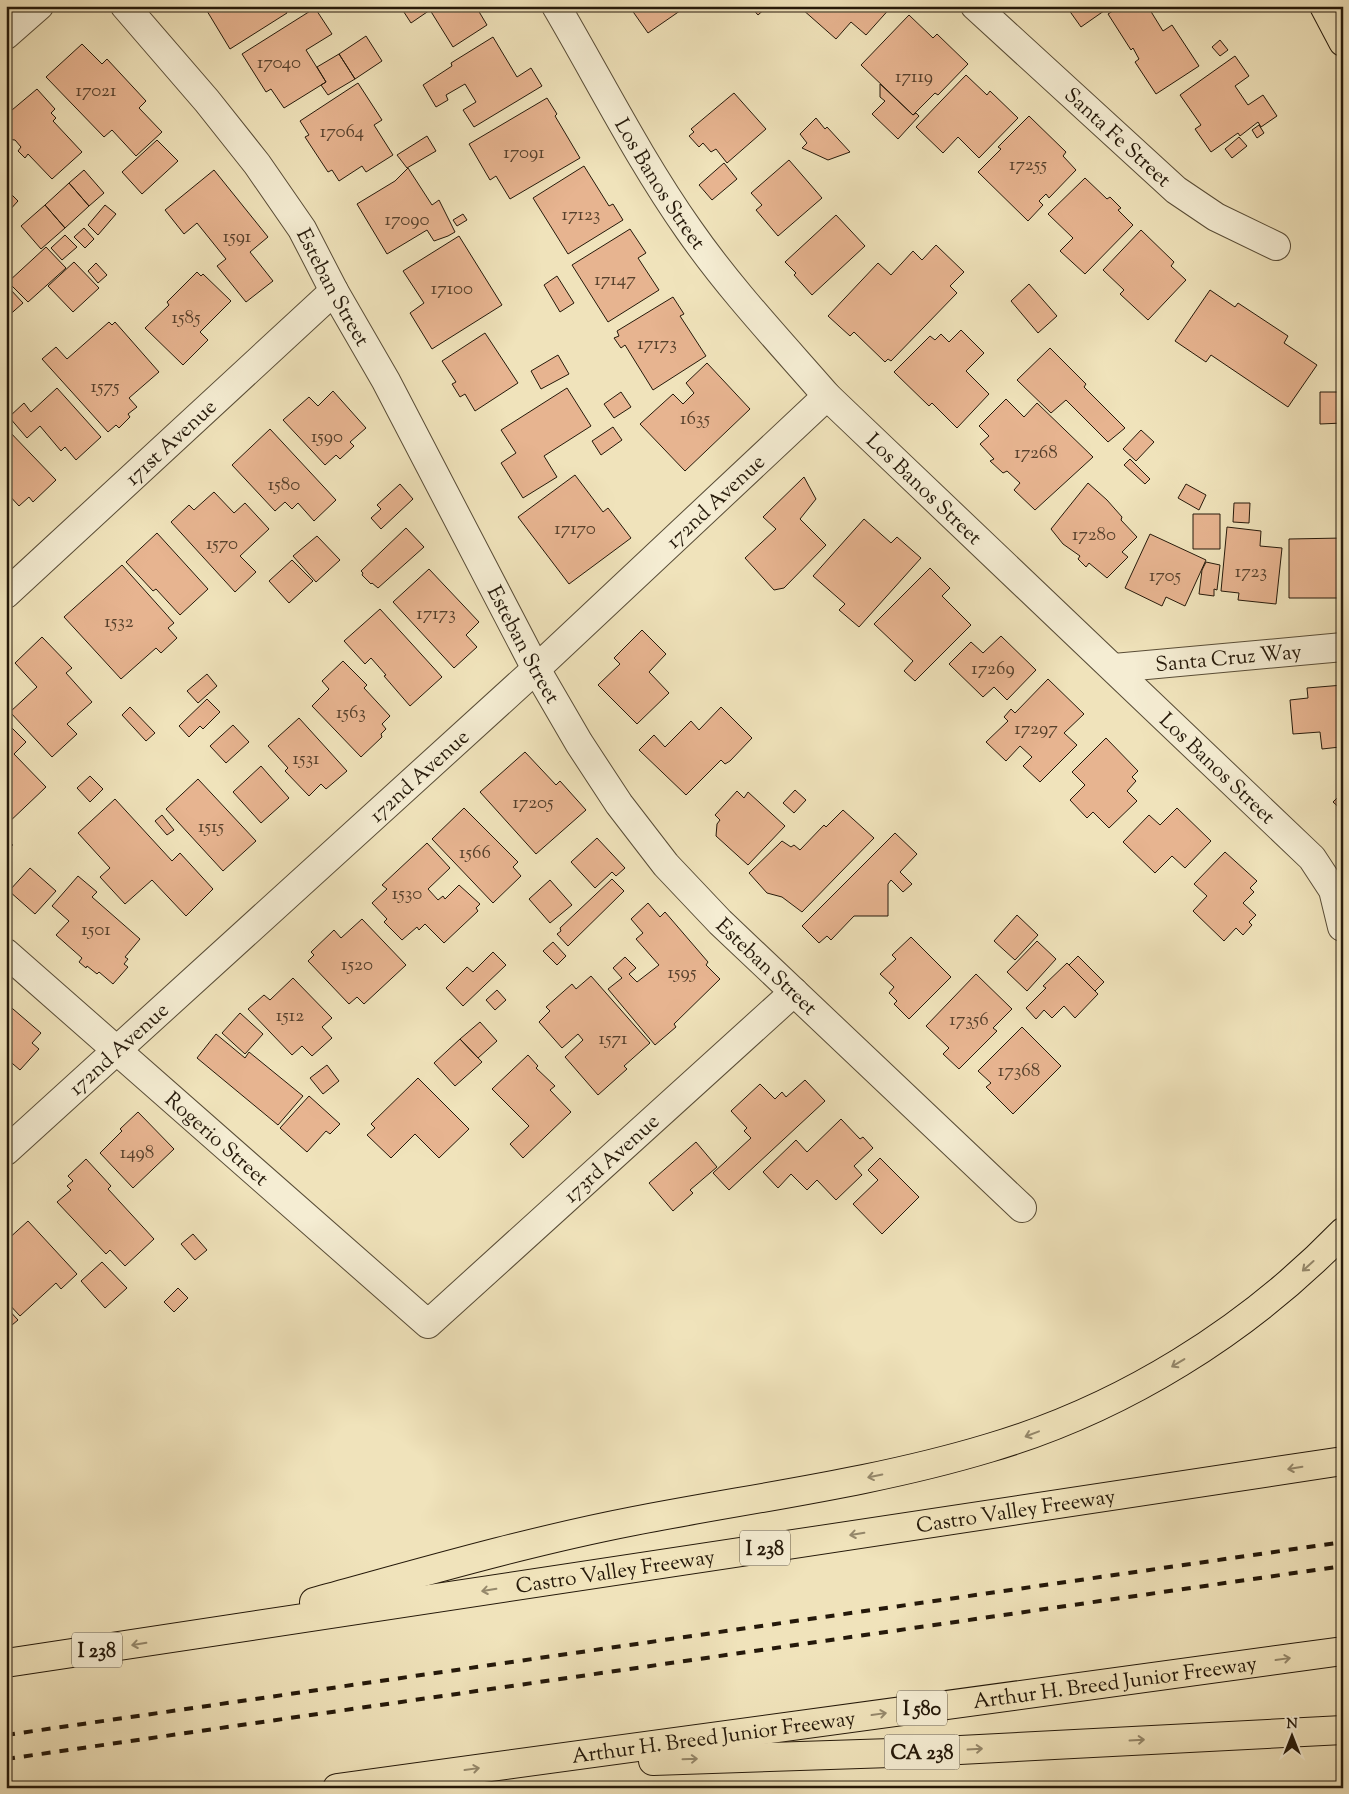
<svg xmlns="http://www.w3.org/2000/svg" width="1349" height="1794" font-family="'Sorts Mill Goudy',serif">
<rect width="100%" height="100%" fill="#f0e3bb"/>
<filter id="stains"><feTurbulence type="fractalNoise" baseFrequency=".004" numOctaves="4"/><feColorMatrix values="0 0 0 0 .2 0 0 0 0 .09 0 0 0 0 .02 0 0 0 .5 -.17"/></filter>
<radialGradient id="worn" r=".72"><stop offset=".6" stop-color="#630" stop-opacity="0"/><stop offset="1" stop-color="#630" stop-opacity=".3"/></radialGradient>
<path fill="#e7b490" stroke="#25190a" d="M204 6H293L286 11 287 13 230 49Z
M400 6H485L478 10 487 25 453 47 430 10 411 23Z
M629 6H687L648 33Z
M750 6H768L758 15Z
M804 6H892L866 35 851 22 836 39 802 9Z
M1066 6H1111L1081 27Z
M1121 6H1157L1150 10 1163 31 1172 25 1199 66 1156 94 1135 62 1139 59 1133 48 1131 50 1108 14Z
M315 8 332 34 306 50 326 82 284 108 271 89 266 92 242 54Z
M909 15 933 38 937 34 968 64 938 95 935 93 913 115 861 65Z
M366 36 382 61 355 79 339 54Z
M493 37 517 77 531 68 542 86 474 127 463 110 476 102 465 84 446 95 448 100 436 107 423 85 452 66 451 63Z
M1220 40 1228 50 1220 56 1212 47Z
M82 44 102 64 107 59 146 101 139 108 162 132 136 156 112 130 104 137 46 77Z
M339 54 355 79 328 95 321 85 326 82 317 67Z
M1235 56 1249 76 1235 86 1248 105 1263 95 1277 116 1261 127 1258 122 1240 136 1238 133 1211 152 1195 129 1201 125 1180 95Z
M966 75 987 95 990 91 1018 118 979 158 958 137 943 153 916 127Z
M358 83 382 120 374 125 393 155 366 172 362 166 339 181 332 170 328 172 305 137 309 135 300 121Z
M880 84 913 115 916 113 919 116 898 139 872 114 885 101 880 97Z
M37 89 55 109 51 113 56 118 53 121 82 152 52 179 28 154 25 158 18 151 21 147 15 140 6 139V113L11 109 12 110Z
M734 93 766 129 727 163 716 149 711 152 703 143 699 147 689 136 694 132 691 129Z
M547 98 557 114 555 116 580 158 510 199 496 176 490 180 469 144Z
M1029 116 1066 152 1063 156 1076 170 1049 198 1046 194 1039 201 1043 205 1028 221 978 172 1001 149 998 147Z
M816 118 825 129 827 127 850 152 828 160 802 148 807 143 800 134Z
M1259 125 1264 133 1257 138 1252 130Z
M427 136 436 151 407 168 397 155Z
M1239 137 1247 146 1232 158 1225 149Z
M157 140 178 161 142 194 122 172Z
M789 160 822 198 778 236 756 210 762 205 751 193Z
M724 163 737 179 712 200 699 185Z
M584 166 609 206 613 204 623 220 568 254 533 198Z
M408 168 432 205 439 200 455 232 448 236 434 241 427 230 387 254 357 204 395 181Z
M84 170 104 193 89 206 69 183Z
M214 170 268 237 250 252 273 281 246 302 217 266 226 259 197 223 184 234 165 210Z
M1085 178 1107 199 1110 197 1121 208 1118 210 1133 225 1085 274 1060 251 1073 238 1048 214Z
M69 183 89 206 65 228 45 205Z
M6 189 18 201 7 213 10 216 6 220Z
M45 205 65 228 41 249 21 226Z
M105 205 116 214 98 235 88 225Z
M463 214 467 220 457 226 453 220Z
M836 215 865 246 812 295 794 275 796 273 785 262Z
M84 228 94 239 85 248 74 237Z
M630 229 646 253 638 258 659 290 608 322 572 265Z
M1141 230 1174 262 1171 266 1186 280 1148 320 1120 294 1124 290 1103 270Z
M65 235 77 247 62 260 51 248Z
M459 236 502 305 432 349 410 313 424 303 403 271Z
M936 245 964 272 950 286 957 293 891 361 888 359 885 362 854 332 850 336 828 316 878 263 891 275 913 251 922 260Z
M46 247 66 268 28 302 8 282Z
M74 262 99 288 73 312 48 286Z
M96 263 107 275 98 283 88 271Z
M197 272 201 276 203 274 231 301 200 332 208 340 183 365 145 328 169 305 167 302Z
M557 276 574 303 560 312 544 285Z
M1029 284 1057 316 1038 333 1011 301Z
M10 289 23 303 6 318V292Z
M1210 290 1235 307 1238 303 1288 336 1284 343 1317 365 1288 407 1211 355 1206 362 1175 341Z
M673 297 684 314 680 316 706 356 653 390 625 345 621 348 614 338 619 336 617 331Z
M109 322 112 325 115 322 159 372 129 398 137 407 128 414 130 417 119 428 116 425 108 432 42 359 56 347 67 359Z
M961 330 984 353 966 371 989 394 957 428 932 403 929 406 894 372 930 336 935 340 941 334 949 342Z
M485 333 518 383 475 411 465 394 460 397 452 384 456 382 442 361Z
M1050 348 1086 384 1084 387 1125 428 1108 442 1066 400 1051 413 1017 380Z
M558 355 569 374 541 389 531 371Z
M707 363 750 409 685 471 640 424 673 394 683 404 694 393 686 383Z
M57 388 101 437 76 460 65 447 61 451 40 426 27 438 9 417 24 403 31 412Z
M567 388 591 426 544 456 557 477 523 498 501 463 516 453 501 430Z
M333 391 366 428 350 442 354 446 340 459 336 455 325 465 283 420 309 397 318 406Z
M621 392 631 407 614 418 604 404Z
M1320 392H1343V423L1320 424Z
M1006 399 1024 417 1037 403 1093 457 1035 510 1014 490 1020 483 1007 471 1003 473 990 461 994 459 980 444 989 436 979 426Z
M613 427 622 440 601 455 592 441Z
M6 428 56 480 33 502 29 497 19 506 6 492Z
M270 429 336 500 314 521 298 503 292 509 285 502 275 511 232 465Z
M1141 430 1154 442 1136 461 1123 449Z
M1130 459 1150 479 1145 484 1124 465Z
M575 475 603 512 608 508 631 538 569 584 518 517Z
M804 477 816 499 800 519 826 545 784 588 774 590 745 558 776 529 763 517Z
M1088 483 1107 500 1122 517 1121 520 1137 537 1122 552 1128 557 1107 578 1089 563 1086 567 1078 559 1080 556 1063 544 1051 529Z
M400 484 413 499 381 529 371 518 381 509 377 505Z
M1186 484 1206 495 1199 510 1178 498Z
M214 492 234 513 245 503 269 529 240 556 256 572 235 592 171 522 189 505 194 510Z
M1234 503H1250L1249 523 1233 522Z
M1193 514H1220V549H1193Z
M864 519 891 543 897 537 921 558 859 627 839 610 845 604 813 576Z
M1227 527 1261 531 1260 546 1282 548 1276 604 1238 600 1239 593 1221 591Z
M406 528 424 547 378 588 372 583 371 584 362 575 363 573 361 571Z
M157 533 208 589 180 615 156 589 153 591 126 562Z
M1150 534 1206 560 1185 606 1166 597 1162 606 1125 588Z
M317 536 340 560 316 582 293 556Z
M1343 538V598H1289V539Z
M292 560 313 581 289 603 269 581Z
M1206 562 1220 565 1217 590 1214 589V596L1199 594 1202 570Z
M122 565 174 623 168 628 177 638 161 653 156 648 121 679 64 617Z
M930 568 950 588 942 596 971 625 915 681 904 671 913 661 874 624Z
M429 569 479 622 466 635 477 647 454 668 393 602Z
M380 609 442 677 410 706 384 676 386 675 371 658 365 664 344 641Z
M642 630 666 654 649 672 669 693 637 724 598 685 620 664 614 658Z
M1001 636 1036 670 1007 700 994 687 983 697 949 664 971 642 983 653Z
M42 637 72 668 66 673 92 702 67 724 77 734 52 757 10 712 37 687 15 663Z
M343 661 367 685 364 688 390 716 382 724 386 729 381 734 382 737 361 757 312 706 329 689 322 681Z
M207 674 217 686 198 703 187 691Z
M1048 679 1084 714 1064 733 1077 745 1040 782 1023 766 1032 757 1020 746 1006 761 986 742 1008 721 1004 717 1011 709 1015 713Z
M1343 685V721H1338L1340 747 1322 749 1320 732 1293 734 1290 700 1308 698 1307 688Z
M207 699 220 712 203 729 200 726 189 737 179 726Z
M130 707 155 733 146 741 122 715Z
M721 707 752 738 730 761 725 764 721 760 686 795 639 750 654 735 665 747 691 721 699 730Z
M299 718 347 771 326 789 321 784 309 796 285 771 288 768 268 746Z
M6 722 26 742 14 754 46 787 6 825Z
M233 725 249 742 226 763 210 746Z
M1106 738 1138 771 1132 777 1136 781 1127 791 1137 801 1109 828 1093 812 1087 818 1070 800 1085 785 1072 772Z
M525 752 556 785 560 781 586 810 536 854 480 792Z
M261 766 289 798 261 823 233 792Z
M90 776 103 789 90 802 77 788Z
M198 779 256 841 223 871 166 809Z
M795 790 806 800 794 813 783 803Z
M737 791 744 798 748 792 785 826 748 865 716 836 717 824 720 820 715 815Z
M1343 792V811L1333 802Z
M115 799 172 861 180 853 213 889 186 916 152 880 125 904 100 877 110 868 78 833Z
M464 808 518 862 513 867 521 876 493 903 432 839Z
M1177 808 1211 841 1185 868 1172 856 1155 873 1123 842 1149 815 1160 825Z
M843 810 874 838 802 912 782 897 767 893 749 873 782 841 791 847 794 845 800 850 824 825 826 827Z
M162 815 174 830 167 835 155 821Z
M895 833 917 854 900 872 912 884 903 892 891 880 888 884V916H854L831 940 827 936 819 943 802 926Z
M6 838 13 845 6 851Z
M597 838 625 868 616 876 612 872 595 888 571 862Z
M427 843 450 868 428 889 438 900 443 896 445 899 459 885 480 904 476 908 478 911 444 943 425 924 419 930 417 927 402 940 384 922 387 919 372 903 387 889 382 885Z
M1225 852 1257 881 1250 888 1254 892 1243 903 1256 915 1249 922 1252 925 1243 935 1236 928 1224 941 1193 911 1207 896 1194 884Z
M30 868 56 891 35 914 9 891Z
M78 876 97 892 92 897 140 939 125 957 128 959 124 964 128 967 113 984 99 972 97 974 87 966 86 968 79 962 82 958 56 935 69 921 52 906Z
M612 879 624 891 568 946 557 934 561 931 560 928Z
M550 880 572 905 550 923 529 899Z
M648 903 660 917 665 912 708 962 706 965 720 979 674 1024 676 1027 655 1045 608 989 622 978 613 968 625 957 636 968 629 974 637 982 659 965 636 939 643 933 631 919Z
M1017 915 1038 935 1015 960 994 941Z
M362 919 406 965 364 1004 357 997 349 1004 308 961 314 955 311 952 334 930 341 938Z
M911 937 951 977 909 1019 894 1004 897 1001 889 993 894 987 880 974 896 959 892 955Z
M1037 941 1056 959 1027 991 1007 972Z
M553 942 566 956 557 965 543 951Z
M493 952 506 965 463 1006 446 988 467 967 473 972Z
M1078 956 1104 982 1095 991 1069 965Z
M1067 963 1098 994 1075 1018 1064 1006 1052 1018 1044 1010 1036 1019 1026 1008 1046 988 1043 986Z
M976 974 1012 1009 993 1028 997 1031 959 1069 943 1054 949 1048 926 1026Z
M591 976 650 1043 624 1066 627 1069 598 1095 565 1057 583 1040 578 1034 562 1048 539 1022 550 1011 546 1007 572 984 576 989Z
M293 978 332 1018 322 1027 332 1038 312 1056 302 1046 292 1055 248 1009 264 995 270 1000Z
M497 990 506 1000 495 1010 486 1000Z
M6 1003 41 1033 32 1043 39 1049 20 1070 6 1058Z
M240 1013 263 1034 245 1054 222 1033Z
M480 1022 497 1041 478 1058 460 1039Z
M1022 1027 1061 1066 1013 1114 986 1087 991 1083 978 1071Z
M216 1034 245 1058 249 1052 303 1096 278 1125 197 1058Z
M460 1039 482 1062 455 1086 434 1063Z
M528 1055 538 1066 536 1068 555 1086 550 1090 571 1112 523 1158 510 1144 529 1126 492 1089Z
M327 1065 339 1081 323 1094 310 1078Z
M418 1078 469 1129 439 1158 415 1134 391 1158 367 1135 375 1128 371 1124Z
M805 1080 825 1101 729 1190 713 1173 751 1138 744 1131 747 1128 731 1111 760 1084 775 1099 782 1092 786 1097Z
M309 1096 340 1124 330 1134 326 1131 307 1152 280 1128Z
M138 1112 174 1149 133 1188 100 1153 122 1131 120 1129Z
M841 1119 860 1139 863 1137 873 1148 854 1166 862 1175 836 1200 817 1180 807 1190 791 1174 778 1188 763 1172 796 1140 807 1152Z
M696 1142 717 1167 690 1190 693 1193 673 1211 649 1183Z
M880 1158 919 1197 882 1234 853 1204 878 1180 868 1170Z
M86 1159 111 1186 108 1189 154 1239 125 1266 110 1250 106 1254 57 1202 71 1190 67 1186 73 1181 68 1176Z
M28 1221 77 1274 61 1289 56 1283 20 1316 6 1301V1241Z
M193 1234 207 1250 195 1260 181 1244Z
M102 1262 127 1288 105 1308 81 1281Z
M178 1288 188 1298 174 1312 164 1302Z
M6 1307 18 1320 6 1330Z"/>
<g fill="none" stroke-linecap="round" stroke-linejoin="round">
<g stroke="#584c36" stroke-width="30">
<g id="minor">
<path id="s1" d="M125 6 207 101 257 164 302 229 334 291 386 381 536 669 579 743 619 804 666 865 720 922 1022 1208"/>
<path id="s2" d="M556 6C600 81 639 159 689 230 730 289 780 342 827 396L1312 858 1333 890 1342 927"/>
<path id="s3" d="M975 6 1176 190 1216 217 1276 246"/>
<path d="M6 35 39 6"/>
<path id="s4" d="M6 594 334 291"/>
<path id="s5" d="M1114 668 1343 647"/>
<path id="s6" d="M6 953 428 1324 794 992"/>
<path id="s7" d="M6 1151 536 669 827 396"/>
</g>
</g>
<g stroke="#25190a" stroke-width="30">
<g id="highway">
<path d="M1324 6 1343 42"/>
<path d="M314 1602C420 1573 526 1542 634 1521 752 1498 873 1483 989 1448 1122 1409 1247 1331 1343 1232"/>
<path id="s8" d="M6 1663 1343 1461"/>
<path d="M653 1761 921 1752 1343 1730"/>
<path id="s9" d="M337 1788 1343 1651"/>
</g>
</g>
<use href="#minor" stroke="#f5edd3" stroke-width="28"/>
<use href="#highway" stroke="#f0e3bb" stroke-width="28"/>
<path stroke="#25190a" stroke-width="4" stroke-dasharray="9 9" stroke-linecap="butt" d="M6 1735 1343 1542
M6 1759 1343 1566"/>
</g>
<defs><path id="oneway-shaft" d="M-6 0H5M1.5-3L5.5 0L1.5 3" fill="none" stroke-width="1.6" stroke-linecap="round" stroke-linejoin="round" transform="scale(1.25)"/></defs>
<g stroke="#95886b">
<use href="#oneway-shaft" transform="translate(1308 1266) rotate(138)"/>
<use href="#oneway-shaft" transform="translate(1178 1363) rotate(149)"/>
<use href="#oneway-shaft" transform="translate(1032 1434) rotate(159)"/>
<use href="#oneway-shaft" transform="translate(1295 1468) rotate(171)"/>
<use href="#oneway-shaft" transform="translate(875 1476) rotate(168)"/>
<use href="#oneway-shaft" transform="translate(857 1534) rotate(171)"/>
<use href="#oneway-shaft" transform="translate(489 1590) rotate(171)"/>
<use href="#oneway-shaft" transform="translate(139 1644) rotate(171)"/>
<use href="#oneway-shaft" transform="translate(1283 1659) rotate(-8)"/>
<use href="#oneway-shaft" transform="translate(879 1714) rotate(-8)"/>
<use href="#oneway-shaft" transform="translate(1137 1740) rotate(-3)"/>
<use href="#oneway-shaft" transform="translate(975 1749) rotate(-3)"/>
<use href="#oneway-shaft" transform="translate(690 1759) rotate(-2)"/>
<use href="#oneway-shaft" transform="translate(472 1769) rotate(-8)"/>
</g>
<g text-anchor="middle" stroke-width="4" stroke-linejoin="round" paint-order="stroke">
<g font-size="19" fill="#56402c">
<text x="279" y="68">17040</text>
<text x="914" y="82">17119</text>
<text x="96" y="96">17021</text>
<text x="342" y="137">17064</text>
<text x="524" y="158">17091</text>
<text x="1028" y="170">17255</text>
<text x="581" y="220">17123</text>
<text x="407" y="225">17090</text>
<text x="237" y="242">1591</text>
<text x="615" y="285">17147</text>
<text x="452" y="294">17100</text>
<text x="186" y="323">1585</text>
<text x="657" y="349">17173</text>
<text x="105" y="392">1575</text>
<text x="695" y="424">1635</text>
<text x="327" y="442">1590</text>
<text x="1036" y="458">17268</text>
<text x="284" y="490">1580</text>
<text x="575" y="534">17170</text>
<text x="1094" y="540">17280</text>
<text x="222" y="549">1570</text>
<text x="1251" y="577">1723</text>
<text x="1165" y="581">1705</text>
<text x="436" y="619">17173</text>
<text x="119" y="627">1532</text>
<text x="993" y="674">17269</text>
<text x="351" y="718">1563</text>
<text x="1036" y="734">17297</text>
<text x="306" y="764">1531</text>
<text x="533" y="808">17205</text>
<text x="211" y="832">1515</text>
<text x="475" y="858">1566</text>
<text x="407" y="899">1530</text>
<text x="96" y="935">1501</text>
<text x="357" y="970">1520</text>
<text x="682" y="978">1595</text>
<text x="290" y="1021">1512</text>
<text x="969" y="1025">17356</text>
<text x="613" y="1044">1571</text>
<text x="1019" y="1076">17368</text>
<text x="137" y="1158">1498</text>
</g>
<g fill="#f5edd3" stroke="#635946" stroke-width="1">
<rect x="740" y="1530.5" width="50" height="35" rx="4"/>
<rect x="72" y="1632.5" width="50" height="35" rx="4"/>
<rect x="897" y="1690.5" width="50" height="35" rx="4"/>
<rect x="884.5" y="1734.5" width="75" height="35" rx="4"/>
</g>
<g font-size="20" font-weight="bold" fill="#25190a">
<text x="765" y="1555">I 238</text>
<text x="97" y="1657">I 238</text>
<text x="922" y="1715">I 580</text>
<text x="922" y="1759">CA 238</text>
</g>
<g font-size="21" fill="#25190a" stroke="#f5edd3">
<text dy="7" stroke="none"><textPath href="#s3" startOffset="194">Santa Fe Street</textPath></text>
<text dy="7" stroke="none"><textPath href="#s2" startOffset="206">Los Banos Street</textPath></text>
<text dy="7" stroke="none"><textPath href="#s1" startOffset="351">Esteban Street</textPath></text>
<text dy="7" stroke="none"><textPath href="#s4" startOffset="224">171st Avenue</textPath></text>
<text dy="7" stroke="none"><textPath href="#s2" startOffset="611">Los Banos Street</textPath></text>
<text dy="7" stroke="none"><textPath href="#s7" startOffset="962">172nd Avenue</textPath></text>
<text dy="7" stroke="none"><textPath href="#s1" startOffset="756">Esteban Street</textPath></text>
<text dy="7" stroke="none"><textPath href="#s5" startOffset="115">Santa Cruz Way</textPath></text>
<text dy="7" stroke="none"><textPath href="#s2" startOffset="1016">Los Banos Street</textPath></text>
<text dy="7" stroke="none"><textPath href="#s7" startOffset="558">172nd Avenue</textPath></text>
<text dy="7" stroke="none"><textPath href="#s1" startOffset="1162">Esteban Street</textPath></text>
<text dy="7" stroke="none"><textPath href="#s7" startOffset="152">172nd Avenue</textPath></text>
<text dy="7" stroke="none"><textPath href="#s6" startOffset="281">Rogerio Street</textPath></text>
<text dy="7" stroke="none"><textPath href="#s6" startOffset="809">173rd Avenue</textPath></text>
<text dy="7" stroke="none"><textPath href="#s8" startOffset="1021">Castro Valley Freeway</textPath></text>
<text dy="7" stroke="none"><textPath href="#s8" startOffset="616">Castro Valley Freeway</textPath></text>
<text dy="7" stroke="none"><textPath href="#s9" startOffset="785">Arthur H. Breed Junior Freeway</textPath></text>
<text dy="7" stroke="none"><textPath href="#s9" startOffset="380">Arthur H. Breed Junior Freeway</textPath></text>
</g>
</g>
<rect width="1349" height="1794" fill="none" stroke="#f0e3bb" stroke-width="25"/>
<rect x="8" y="8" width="1334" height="1779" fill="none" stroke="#25190a" stroke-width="2.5"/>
<rect x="12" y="12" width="1324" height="1769" fill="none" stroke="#25190a"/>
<g transform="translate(1292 1736)" stroke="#f5edd3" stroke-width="4" paint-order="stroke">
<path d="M0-4L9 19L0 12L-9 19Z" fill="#25190a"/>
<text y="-8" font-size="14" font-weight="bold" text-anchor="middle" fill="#25190a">N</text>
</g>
<rect width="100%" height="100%" filter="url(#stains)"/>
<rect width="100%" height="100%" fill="url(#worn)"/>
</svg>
